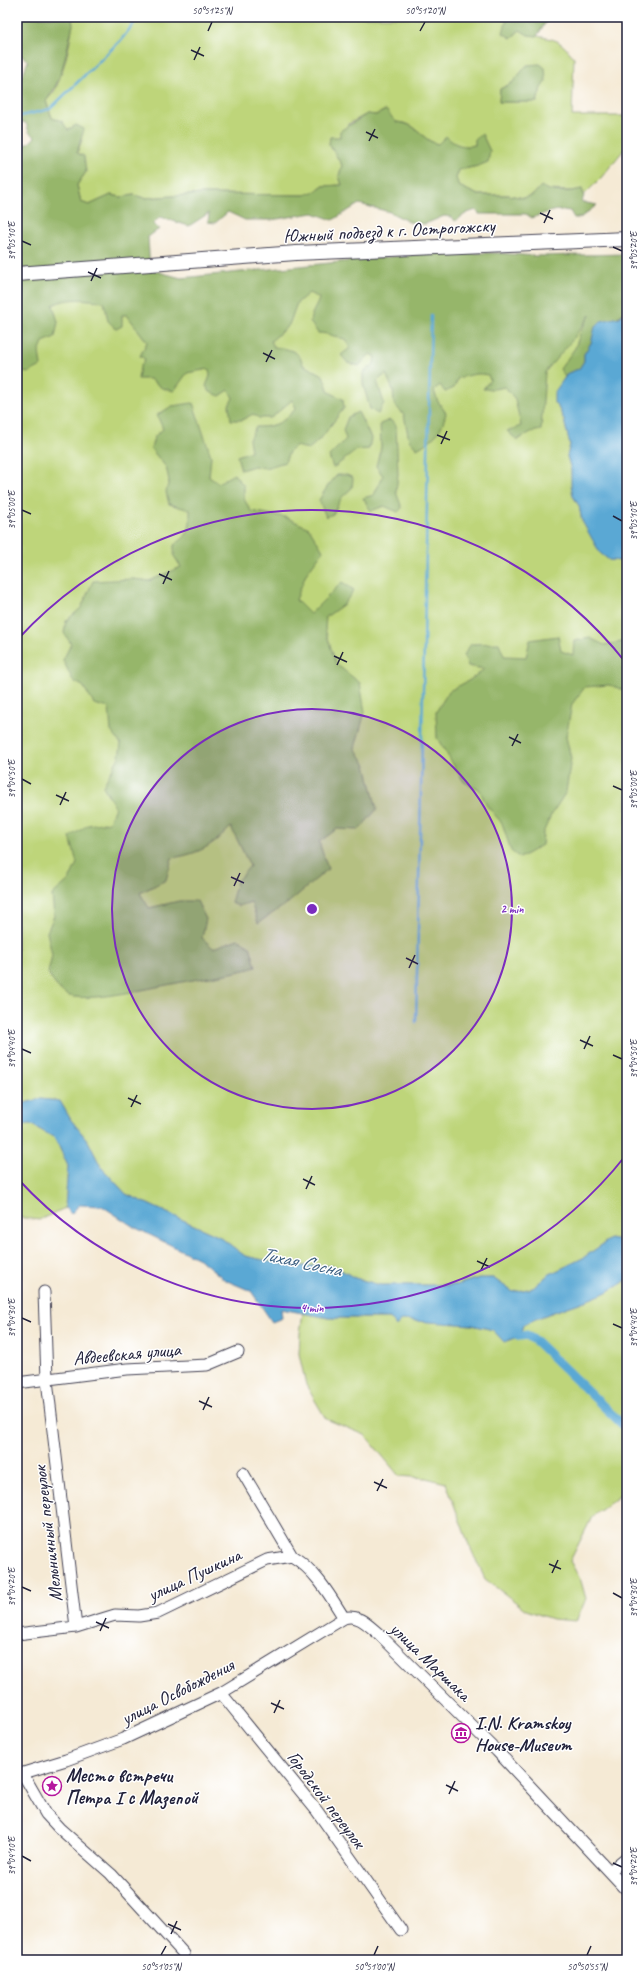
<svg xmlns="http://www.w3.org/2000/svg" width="644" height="1977" font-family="Caveat,sans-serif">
<rect width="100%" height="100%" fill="#fff"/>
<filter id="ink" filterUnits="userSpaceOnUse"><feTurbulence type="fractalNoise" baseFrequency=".025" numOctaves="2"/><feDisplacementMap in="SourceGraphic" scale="8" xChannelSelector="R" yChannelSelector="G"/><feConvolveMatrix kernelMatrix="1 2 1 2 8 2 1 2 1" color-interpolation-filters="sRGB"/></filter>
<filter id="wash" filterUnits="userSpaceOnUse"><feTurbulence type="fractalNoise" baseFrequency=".012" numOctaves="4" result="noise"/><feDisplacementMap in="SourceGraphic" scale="16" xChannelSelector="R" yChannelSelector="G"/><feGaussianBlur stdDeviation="0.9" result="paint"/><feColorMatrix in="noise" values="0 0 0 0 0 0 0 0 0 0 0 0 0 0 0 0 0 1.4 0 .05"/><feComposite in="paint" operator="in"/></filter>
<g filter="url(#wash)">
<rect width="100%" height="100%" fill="#f5ead5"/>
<path fill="#bed57a" stroke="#707c5a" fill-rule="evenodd" d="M72 17H500L507 19 511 38 520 30C531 37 545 36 557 41 563 44 569 52 574 57L572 116H627V146L600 179 584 195 582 189 573 191 546 190 524 198 508 195H478L458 186 456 178 459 170 478 166 475 145C464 148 454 146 446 137L438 144C420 140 421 124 396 122L385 110 376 115 367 114 350 123 340 137 329 144 342 165 339 176 342 185 322 186 316 191 305 195 203 194 144 198 134 195 121 197 111 195 89 205 81 202 77 185 86 172 77 153 82 140 52 118 46 101C49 97 54 93 56 88 63 72 74 34 72 17ZM518 77 546 81 541 87 537 102H499L500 89 512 83Z
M305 279 627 311 595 331 591 343 584 354V361L579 369 568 373 563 380 558 407 564 420 570 445 567 456 571 470 573 496 579 506 582 521 609 560 622 561 627 567V1242L610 1239 583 1258 548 1275 533 1288 513 1292 493 1278H479L456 1285H380L355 1278 334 1266H291L245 1256 220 1237 126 1194 101 1167 88 1141 71 1120 60 1101 40 1099 17 1105V284L151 292Z
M30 1124 55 1138 68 1166 65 1208 39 1220 17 1217V1126Z
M627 1280V1387L623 1397 627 1404V1490L592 1517 570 1561 581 1581 586 1599 576 1621 552 1619 526 1610 485 1579 469 1545 446 1483 426 1478 399 1476 365 1435 326 1419 306 1385 299 1354 300 1333 303 1313 329 1318H390L472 1325 520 1336 523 1325C555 1308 599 1301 627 1280Z"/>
<path fill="#96b66a" stroke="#5c6c52" d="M17 17H72L73 25C66 51 63 80 46 101L52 118 62 121 68 130 76 125 84 129 77 153 84 156 86 172 77 185 81 202 89 205 111 195 121 197 134 195 144 198 203 194 305 195 316 191 322 186 342 185 339 176 342 165 329 144 330 137H340V131L367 114 376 115 386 110 396 122C421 124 420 140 438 144L446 136C454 145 464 148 475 145V139L482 134 490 151 488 162 478 166 459 170 456 178 459 186 478 195H508L524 198 533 195 541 186C551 194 570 192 582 189L584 195 582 202 597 205 580 218H574L570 211C556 208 545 213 532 218L526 214H479L476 210 467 213 455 221 451 217 444 216 425 224 409 222 390 212 359 204 333 220 313 213 271 220H245L228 212 215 223 208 222 209 213 189 226 160 217 153 224 159 229 148 237 150 271H155L181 278 429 253H498L535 256 627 254V311L595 331 591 343 584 354V361L579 369 568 373 565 377 560 369 575 348 581 331 590 315 574 338 545 372 541 430 531 432 517 440 507 431 521 426 515 399 505 387 494 389H483L490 380 488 375C474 372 471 376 458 378L454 388 445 392 440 385 434 390 437 400 446 413C441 433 434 439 417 449L409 440 404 415 394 404 393 390 386 374 377 381 384 403 378 414 370 409 363 384V373L374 364 375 356 370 354 359 366 348 363 341 355 350 348 345 339C335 337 328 333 318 333L310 322C311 312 317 307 319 298L309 293 297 303 289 325 271 341 274 347C288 349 300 350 303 365L323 375 329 392 343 399 344 408 322 437 309 449 295 446 289 452 285 462 265 468 254 466 241 470 237 456 251 451 249 439 256 427C275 427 283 423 296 408L292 400 271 418H259L253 414 242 420H231L229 405 233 398 229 390 220 396 210 392 206 386 210 376 209 369 187 373 174 391 162 388 150 379H138L140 367 145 359 140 356 147 342 127 315H122V326L116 329 108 321 104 302C88 299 67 297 53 305L58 322 55 337 43 342 39 352 41 366 28 373 18 370 17 270 19 263 17 260V176H19L20 167 17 159 21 147 29 143 35 137 29 132 26 123 17 121V83L23 74 28 61 22 56 17 57Z
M500 17H549L537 36 528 35 520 30 511 38 503 33 507 19Z
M540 64 545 68 546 81 541 88 537 102H499L500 89 512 83 527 65Z
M193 403 211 456 209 477 218 483 234 474 244 486V499L251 511 285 517 309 528 323 551 306 574 296 600 310 614 342 582 354 590 344 604 326 617 325 629 336 664 360 683 365 712 355 748 366 765 377 809 359 830 337 829 319 842 328 869 288 903 258 923 251 902 239 906 231 903 237 881 250 866 231 827C210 847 201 853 172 858L166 880 140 893 149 908 179 901H197L206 919 202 938 213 948 238 939 250 946 256 967C229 975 200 978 172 984 144 989 102 1000 74 997 63 996 53 983 48 973L52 955 47 932 54 916 52 895 69 880 77 863 70 837 88 825 109 822 115 807 103 786 119 757 121 744 111 731 109 708 94 704 83 686 73 681 63 660 71 644 64 633 66 621 81 608 93 581 134 579 149 581 181 567 174 556V545C191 534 190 529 190 510L169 504 166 492 169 480 166 467 151 449 154 437 163 429 157 415 172 406Z
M358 412 371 438 369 449 357 450 333 468 329 456 346 439 343 430 348 417Z
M390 420 396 425 398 474 396 492 402 508 398 512 384 506 371 511 363 498 374 495 383 476 376 466 381 447 380 424Z
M337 475H347L353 478 352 488 342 497 333 514 326 517 319 500 327 487Z
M558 636 561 651 573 655 574 641 590 638 604 645 627 641V691L609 685 585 687 572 704 566 737 571 758 566 792 551 815 543 833 542 845 520 858 511 851 502 823 487 806 479 789 464 782 437 738 436 712 449 691 470 680 484 669 468 666 464 655 471 644 499 643 504 656 526 657 530 640Z"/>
<path fill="#5aa8d4" stroke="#3e6588" d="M627 311V567L622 561 609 560 600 553 582 521 579 506 573 496 571 485V470L567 456 570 445 564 420 558 407 554 403V393L563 380 568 373 579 369 584 361V354L591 343 595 327 601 321 620 317Z
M40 1099 60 1101 71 1120 88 1141 101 1167 126 1194 220 1237 245 1256 291 1266H334L355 1278 380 1285H456L479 1278H493L513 1292 533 1288 548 1275 583 1258 610 1239 627 1242V1280C599 1301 555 1308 523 1325L520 1336 504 1342 493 1330 472 1325 401 1320 396 1327 390 1318H329L281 1309 282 1318 272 1322 251 1291 225 1280 201 1260 134 1227 102 1206 79 1205 71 1214 65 1208 68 1166 55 1138 30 1124 17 1126V1105Z"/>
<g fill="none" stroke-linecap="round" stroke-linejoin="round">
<path stroke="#5aa8d4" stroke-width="2.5" d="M17 117 50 109 121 40 139 17
M416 1022 431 315"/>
<path stroke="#5aa8d4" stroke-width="9" d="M510 1331 520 1336 527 1335 537 1342 627 1429"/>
</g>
</g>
<g filter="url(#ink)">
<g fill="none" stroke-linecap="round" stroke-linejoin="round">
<g stroke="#424052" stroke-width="13">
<path id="minor" d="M44 1292 47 1380 76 1627
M17 1383 127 1369 207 1365 238 1352
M243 1473 292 1556C316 1571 329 1594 344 1618 358 1613 369 1626 380 1635L497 1751 627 1890
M17 1634 76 1627 115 1615 139 1616 158 1613 267 1560 292 1556
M221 1693 317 1811 401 1930
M23 1774 46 1814 59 1828 111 1874 184 1954
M17 1775 66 1760 123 1739 221 1693 344 1618
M610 1871 627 1857"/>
</g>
<g stroke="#424052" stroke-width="16">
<path id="major" d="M17 274 296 253 627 239"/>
</g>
<use href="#minor" stroke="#fff" stroke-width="11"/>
<use href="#major" stroke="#fff" stroke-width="14"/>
</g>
</g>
<path fill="none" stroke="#22223b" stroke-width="1.5" d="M208 31 212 22M420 31 425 22M191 50 204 56M194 60 200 47M366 132 378 138M369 141 375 129M540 213 553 219M544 223 550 210M22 241 31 245M613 247 622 251M88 272 101 278M91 281 97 268M263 353 275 359M266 362 272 350M437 435 450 440M441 444 447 431M22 510 31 514M613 516 622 521M159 574 172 580M163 584 169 571M334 656 347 662M337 665 343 652M509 737 521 743M512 746 518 734M22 779 31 784M613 786 622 790M56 795 69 801M60 805 66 792M231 877 244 883M234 886 240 873M406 958 418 964M409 968 415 955M580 1040 593 1046M22 1049 31 1053M584 1049 590 1036M613 1055 622 1059M128 1098 141 1104M131 1107 137 1095M303 1179 315 1185M306 1189 312 1176M477 1261 490 1267M481 1270 487 1258M22 1318 31 1322M613 1324 622 1328M199 1401 212 1407M203 1410 209 1397M374 1482 387 1488M377 1491 383 1479M549 1564 561 1569M552 1573 558 1560M22 1587 31 1591M613 1593 622 1598M96 1622 109 1628M100 1631 106 1618M271 1703 284 1709M274 1713 280 1700M446 1785 458 1791M449 1794 455 1781M22 1856 31 1861M613 1863 622 1867M168 1924 181 1930M171 1934 177 1921M161 1955 166 1946M374 1955 378 1946M587 1955 591 1946"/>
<circle cx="312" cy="909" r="200" fill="#7b2cbf" fill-opacity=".12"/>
<g fill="none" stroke="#7b2cbf" stroke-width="2">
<circle cx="312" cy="909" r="200"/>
<path d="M626 1155A399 399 0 0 1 18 1179M18 639A399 399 0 0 1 626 663"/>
</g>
<defs>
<g id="museum-ring" transform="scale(1)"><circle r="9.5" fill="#fff" stroke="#b5179e" stroke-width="1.5"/><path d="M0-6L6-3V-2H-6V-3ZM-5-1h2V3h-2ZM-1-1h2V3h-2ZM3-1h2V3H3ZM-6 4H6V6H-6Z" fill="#b5179e"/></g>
<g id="sight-ring" transform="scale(1)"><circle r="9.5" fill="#fff" stroke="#b5179e" stroke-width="1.5"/><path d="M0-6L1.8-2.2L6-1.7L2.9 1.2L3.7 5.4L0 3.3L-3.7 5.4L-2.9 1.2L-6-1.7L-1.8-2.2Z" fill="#b5179e"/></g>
</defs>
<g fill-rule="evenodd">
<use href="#museum-ring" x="461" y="1733"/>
<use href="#sight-ring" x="52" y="1786"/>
</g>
<g text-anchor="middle" stroke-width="3" stroke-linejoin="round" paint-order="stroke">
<g font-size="19" fill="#22223b" stroke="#fff">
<text transform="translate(389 230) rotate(-3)" y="7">Южный подъезд к г. Острогожску</text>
<text transform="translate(127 1353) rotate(-5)" y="7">Авдеевская улица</text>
<text transform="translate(47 1534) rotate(-97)" y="7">Мельничный переулок</text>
<text transform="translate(194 1574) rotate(-25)" y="7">улица Пушкина</text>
<text transform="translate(431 1661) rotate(44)" y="7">улица Маршака</text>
<text transform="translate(177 1691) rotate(-27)" y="7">улица Освобождения</text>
<text transform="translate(327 1799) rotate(53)" y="7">Городской переулок</text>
</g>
<g font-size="19" font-weight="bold" fill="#22223b" stroke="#fff" text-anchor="start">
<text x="475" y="1729">I.N. Kramskoy<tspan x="475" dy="22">House-Museum</tspan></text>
<text x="66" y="1782">Место встречи<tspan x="66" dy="22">Петра I с Мазепой</tspan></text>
</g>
<g font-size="20" font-style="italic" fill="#3b5e80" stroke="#fff">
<text transform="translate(301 1261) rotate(12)" y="7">Тихая Сосна</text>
</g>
</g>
<circle cx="312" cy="909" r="6" fill="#7b2cbf" stroke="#fff" stroke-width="2"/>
<g font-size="12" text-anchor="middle" font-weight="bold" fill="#7b2cbf" stroke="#fff" stroke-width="3" stroke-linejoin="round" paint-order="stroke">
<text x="512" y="913">2 min</text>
<text x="312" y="1312">4 min</text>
</g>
<rect width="644" height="1977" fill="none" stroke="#fff" stroke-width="44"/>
<rect x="22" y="22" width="600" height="1933" fill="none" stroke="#22223b" stroke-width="1.5"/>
<g font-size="10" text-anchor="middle" fill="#22223b">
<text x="212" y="14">50°51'25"N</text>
<text x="425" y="14">50°51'20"N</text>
<text transform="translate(11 241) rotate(-90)" y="4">39°05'10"E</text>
<text transform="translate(633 251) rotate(-90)" y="4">39°05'20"E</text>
<text transform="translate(11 510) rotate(-90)" y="4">39°05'00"E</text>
<text transform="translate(633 521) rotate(-90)" y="4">39°05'10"E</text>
<text transform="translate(11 779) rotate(-90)" y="4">39°04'50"E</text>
<text transform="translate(633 790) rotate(-90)" y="4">39°05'00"E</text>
<text transform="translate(11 1049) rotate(-90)" y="4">39°04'40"E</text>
<text transform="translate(633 1059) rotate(-90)" y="4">39°04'50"E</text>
<text transform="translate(11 1318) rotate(-90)" y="4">39°04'30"E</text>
<text transform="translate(633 1328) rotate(-90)" y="4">39°04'40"E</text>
<text transform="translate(11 1587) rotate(-90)" y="4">39°04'20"E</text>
<text transform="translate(633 1598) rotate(-90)" y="4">39°04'30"E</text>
<text transform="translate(11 1856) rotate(-90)" y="4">39°04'10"E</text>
<text transform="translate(633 1867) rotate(-90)" y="4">39°04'20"E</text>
<text x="161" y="1970">50°51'05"N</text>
<text x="374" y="1970">50°51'00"N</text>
<text x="587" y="1970">50°50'55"N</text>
</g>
</svg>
